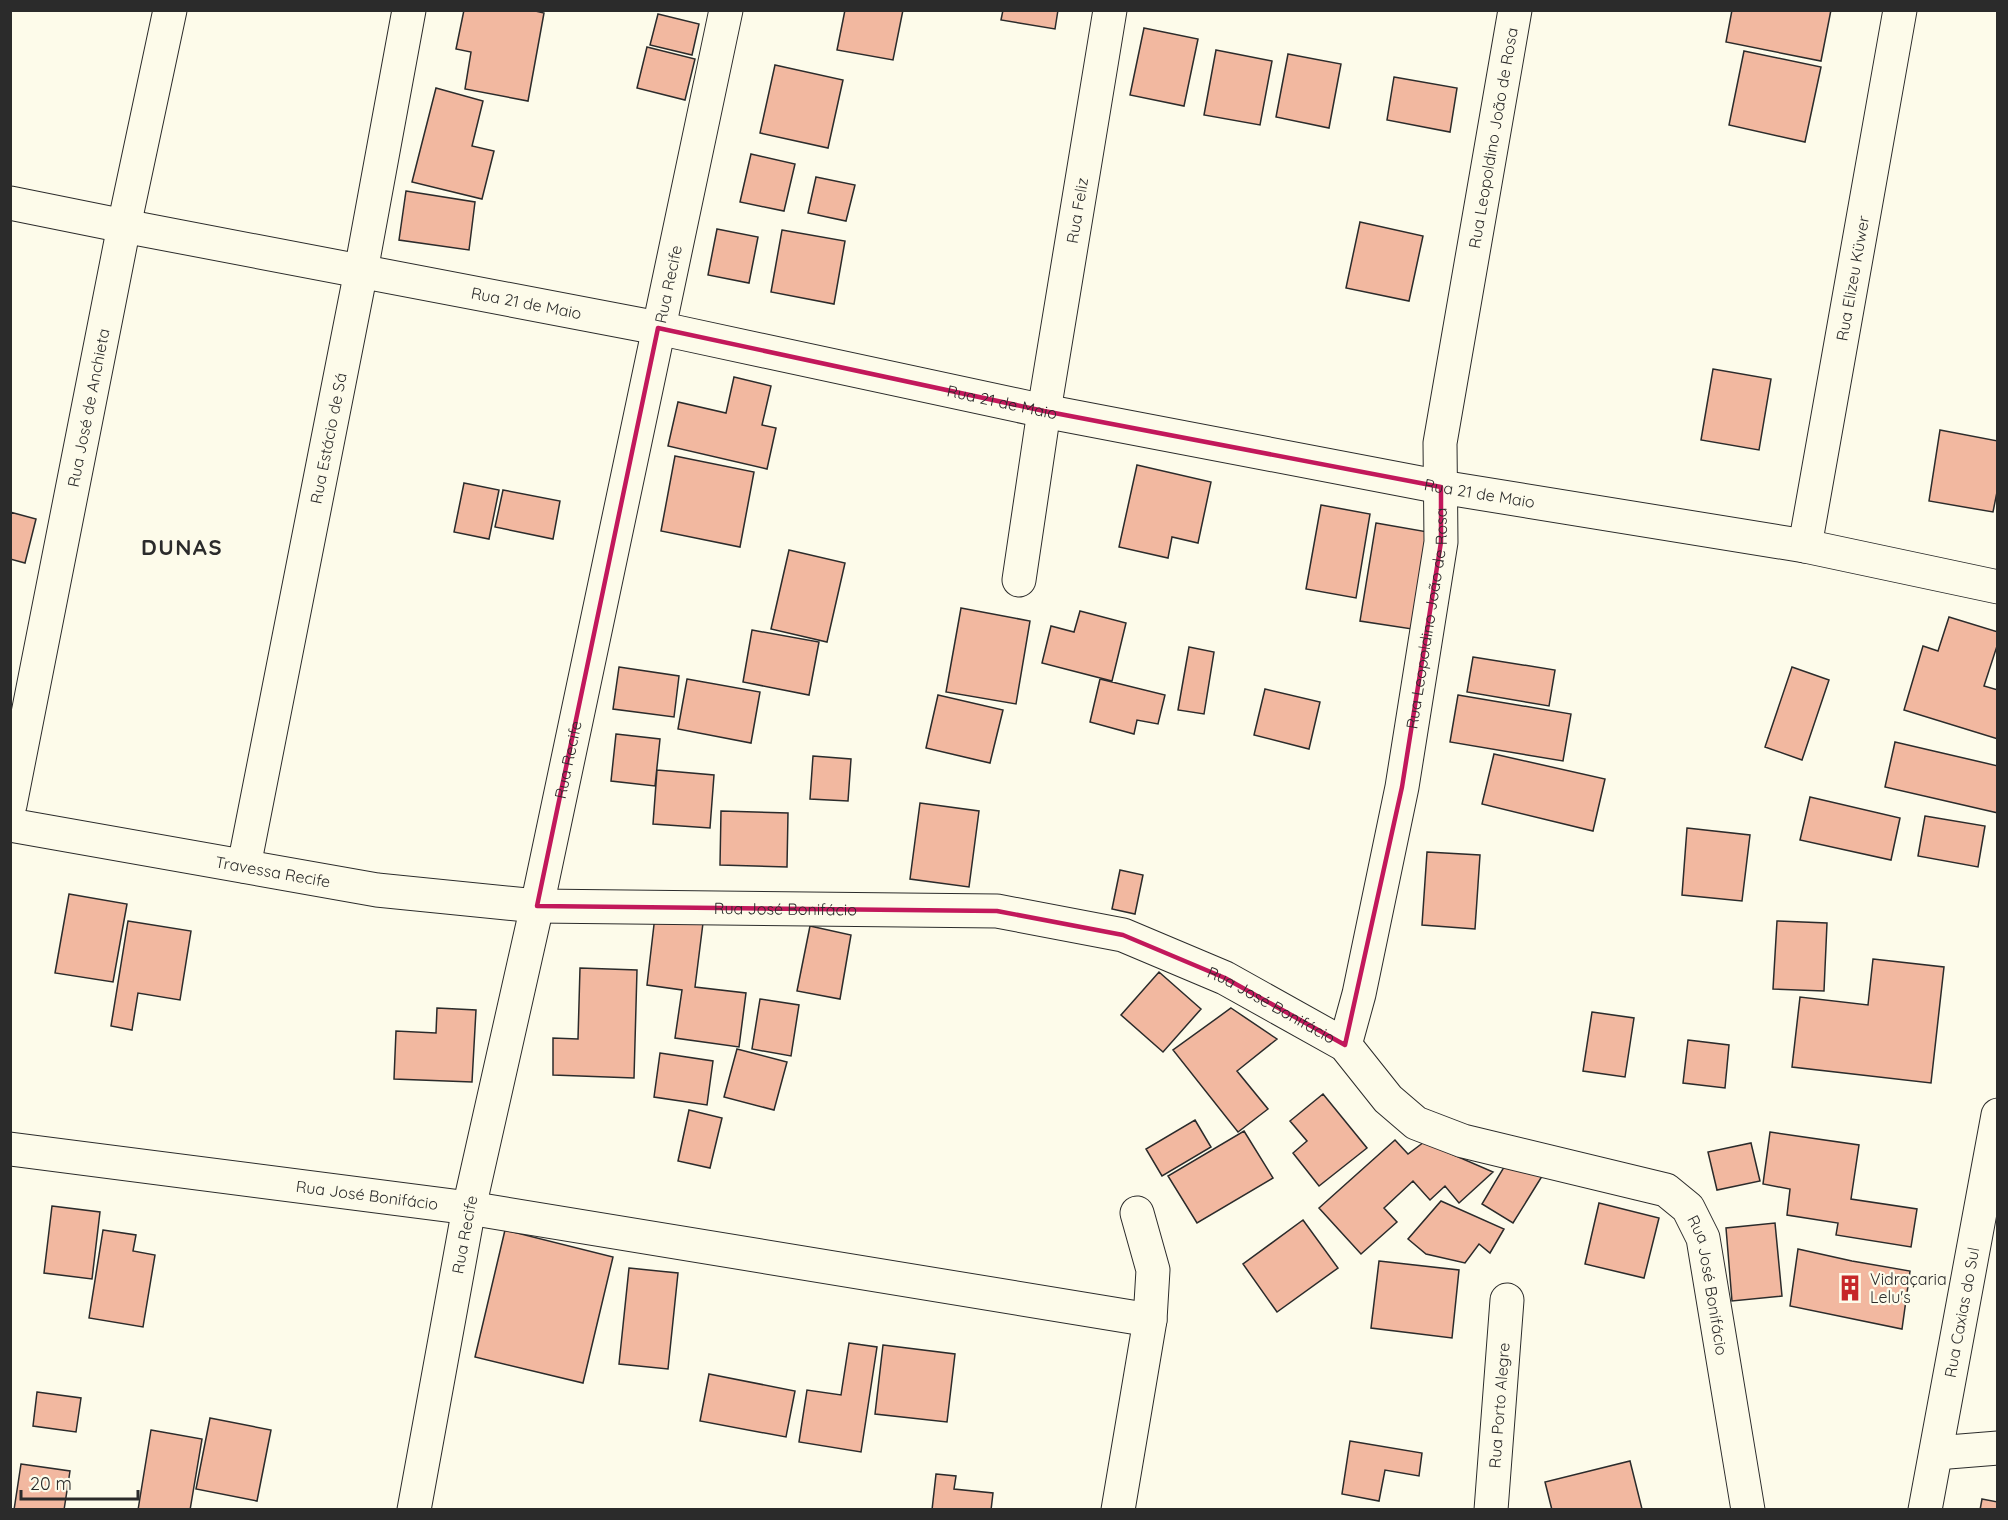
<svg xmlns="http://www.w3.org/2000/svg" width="2008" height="1520" font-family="Quicksand,sans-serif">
<rect width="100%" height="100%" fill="#fdfbea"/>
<path fill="#f2b8a0" stroke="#2b2b2b" stroke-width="1.5" d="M464 10H531L544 13 528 101 465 89 471 52 456 49Z
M845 10H903L893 60 837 50Z
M1003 10H1058L1055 29 1001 20Z
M1732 10H1831L1821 61 1726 42Z
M658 14 699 24 692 55 650 45Z
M1144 28 1198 39 1184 106 1130 95Z
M647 47 695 59 685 100 637 88Z
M1216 50 1272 61 1260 125 1204 115Z
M1744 51 1821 67 1805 142 1729 125Z
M1288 54 1341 64 1329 128 1276 117Z
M775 65 843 80 828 148 760 133Z
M1394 77 1457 88 1450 132 1387 120Z
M436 88 483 101 472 146 494 151 482 199 412 182Z
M751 154 795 164 784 211 740 202Z
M816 177 855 185 846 221 808 213Z
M406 191 475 202 469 250 399 240Z
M1360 222 1423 236 1409 301 1346 288Z
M717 229 758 237 749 283 708 275Z
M782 230 845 241 834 304 771 292Z
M1713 369 1771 379 1759 450 1701 440Z
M734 377 771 386 762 425 776 428 767 469 668 446 678 402 726 413Z
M1940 430 1998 441V487L1993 512 1929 501Z
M675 456 754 472 740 547 661 531Z
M1137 465 1211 482 1198 543 1172 537 1168 558 1119 547Z
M464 483 499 490 489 539 454 532Z
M503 490 560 501 553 539 495 527Z
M1321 505 1370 514 1356 598 1306 589Z
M10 512 36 519 25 563 10 559Z
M1376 523 1428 532 1412 629 1360 621Z
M789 550 845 563 827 642 771 629Z
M961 608 1030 621 1016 704 946 692Z
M1080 611 1126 623 1112 681 1042 663 1051 626 1074 632Z
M1949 617 1998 632V643L1984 686 1998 690V739L1904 710 1923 646 1938 651Z
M752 630 819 642 809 695 743 682Z
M1189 647 1214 652 1204 714 1178 710Z
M1473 657 1555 670 1549 706 1467 692Z
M619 667 679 676 674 717 613 709Z
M1792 667 1829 680 1802 760 1765 747Z
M687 679 760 692 751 743 678 729Z
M1100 679 1165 695 1158 724 1137 720 1134 734 1090 722Z
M1265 689 1320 702 1309 749 1254 735Z
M938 695 1003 710 990 763 926 748Z
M1458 695 1571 714 1563 761 1450 742Z
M616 734 660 739 655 786 611 781Z
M1895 742 1998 766V813L1885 787Z
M1494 754 1605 779 1593 831 1482 804Z
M813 756 851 759 848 801 810 799Z
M657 770 714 775 710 828 653 824Z
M1810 797 1900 818 1891 860 1800 840Z
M920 803 979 811 969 887 910 879Z
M721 811 788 813 787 867 720 865Z
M1925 816 1985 826 1978 867 1918 856Z
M1687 828 1750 835 1742 901 1682 895Z
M1427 852 1480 855 1475 929 1422 925Z
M1120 870 1143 875 1135 914 1112 909Z
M69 894 127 904 113 982 55 973Z
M655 916 703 923 695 987 746 993 739 1047 675 1038 682 990 647 985Z
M128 921 191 931 180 1000 138 993 132 1030 111 1026Z
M1777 921 1827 923 1824 991 1773 989Z
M810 926 851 935 840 999 797 991Z
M1873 959 1944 967 1931 1083 1792 1067 1800 997 1868 1005Z
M580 968 637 970 634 1078 553 1075V1038L578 1039Z
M1159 972 1201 1009 1163 1052 1121 1015Z
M760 999 799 1005 791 1056 752 1049Z
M437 1008 476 1010 472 1082 394 1079 396 1031 436 1033Z
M1231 1008 1277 1039 1237 1071 1268 1109 1238 1132 1173 1050Z
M1592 1012 1634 1018 1625 1077 1583 1071Z
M1688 1040 1729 1045 1725 1088 1683 1083Z
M737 1049 787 1062 774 1110 724 1097Z
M660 1053 713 1061 707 1105 654 1097Z
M1323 1094 1367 1148 1319 1186 1293 1153 1307 1141 1290 1121Z
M689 1110 722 1118 710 1168 678 1161Z
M1195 1120 1211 1147 1162 1176 1146 1149Z
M1244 1131 1273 1178 1197 1223 1168 1176Z
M1770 1132 1859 1145 1851 1199 1917 1209 1911 1247 1836 1235 1838 1223 1787 1215 1790 1189 1763 1184Z
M1395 1140 1408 1154 1424 1142 1493 1172 1459 1203 1445 1186 1430 1200 1413 1181 1384 1208 1397 1222 1361 1254 1319 1208Z
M1751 1143 1760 1181 1717 1190 1708 1152Z
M1510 1157 1549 1165 1513 1223 1482 1204Z
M1441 1201 1504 1229 1490 1253 1479 1244 1465 1263 1426 1254 1408 1239Z
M1599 1203 1659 1218 1644 1278 1585 1264Z
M52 1206 100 1212 92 1279 44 1273Z
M1303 1220 1338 1268 1277 1312 1243 1264Z
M1775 1223 1782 1296 1732 1301 1726 1228Z
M103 1230 136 1235 133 1251 155 1255 143 1327 89 1318Z
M505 1230 613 1257 583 1383 475 1357Z
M1798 1249 1852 1261 1910 1271 1902 1329 1790 1306Z
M1379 1261 1459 1270 1452 1338 1371 1328Z
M629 1268 678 1273 668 1369 619 1364Z
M849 1343 877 1347 861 1452 799 1442 807 1390 841 1395Z
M883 1345 955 1354 947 1422 875 1414Z
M709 1374 795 1391 786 1437 700 1421Z
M37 1392 81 1398 76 1432 33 1426Z
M210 1418 271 1430 257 1501 196 1489Z
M151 1430 202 1439 190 1510H138Z
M1350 1441 1422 1453 1419 1476 1385 1470 1379 1501 1342 1494Z
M1630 1461 1642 1509 1552 1510 1545 1482Z
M21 1464 70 1471 64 1510H14Z
M936 1474 956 1476 954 1489 993 1493 991 1510H932Z
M1982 1499 1998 1502V1510H1980Z"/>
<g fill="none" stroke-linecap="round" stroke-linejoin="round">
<g stroke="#2b2b2b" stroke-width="35">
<g id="street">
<path id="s1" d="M10 203 124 226 658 328 1044 411 1441 487 1805 546 1998 587"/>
<path id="s2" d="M1805 546 1900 10"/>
<path id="s3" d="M1019 580 1044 411 1110 10"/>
<path id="s4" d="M10 805 124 226 170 10"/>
<path id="s5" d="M10 825 377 890 537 906 997 911 1123 935 1225 978 1345 1045 1388 1099 1416 1123 1463 1141 1666 1190 1688 1208 1703 1238 1748 1510"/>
<path id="s6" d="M244 866 361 271 409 10"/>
<path id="s7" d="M1345 1045 1359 994 1402 787 1441 542 1440 443 1515 10"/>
<path id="s8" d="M10 1149 469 1208 1150 1320"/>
<path d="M1936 1453 1998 1448"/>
<path id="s9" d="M414 1510 469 1208 537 906 726 10"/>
<path d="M1118 1510 1150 1320 1153 1270 1137 1213"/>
<path id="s10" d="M1491 1510 1507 1300"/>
<path id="s11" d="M1925 1510 1998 1115"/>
</g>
</g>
<use href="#street" stroke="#fdfbea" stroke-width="33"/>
</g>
<path fill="none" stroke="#c2185b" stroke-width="4.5" stroke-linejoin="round" d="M658 328 1044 411 1441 487V542L1402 787 1345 1045 1225 978 1123 935 997 911 537 906Z"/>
<defs>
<g id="building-bare" transform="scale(2.07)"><path d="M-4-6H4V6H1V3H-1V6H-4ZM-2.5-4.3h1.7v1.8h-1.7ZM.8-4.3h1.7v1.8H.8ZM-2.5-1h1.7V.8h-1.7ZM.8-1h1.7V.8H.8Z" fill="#c62828" stroke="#fdfbea" stroke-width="2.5" paint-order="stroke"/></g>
</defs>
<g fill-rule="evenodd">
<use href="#building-bare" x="1850" y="1288"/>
</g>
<g text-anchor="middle" stroke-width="4.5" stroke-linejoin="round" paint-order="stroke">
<g font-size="16" fill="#2b2b2b" stroke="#fdfbea">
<text dy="6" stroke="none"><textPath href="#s7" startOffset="921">Rua Leopoldino João de Rosa</textPath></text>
<text dy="6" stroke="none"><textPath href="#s3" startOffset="374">Rua Feliz</textPath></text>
<text dy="6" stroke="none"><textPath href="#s2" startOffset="272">Rua Elizeu Küwer</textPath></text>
<text dy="6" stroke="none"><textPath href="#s9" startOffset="1252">Rua Recife</textPath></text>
<text dy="6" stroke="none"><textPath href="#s1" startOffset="526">Rua 21 de Maio</textPath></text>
<text dy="6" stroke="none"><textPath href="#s1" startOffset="1012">Rua 21 de Maio</textPath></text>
<text dy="6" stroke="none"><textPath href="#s4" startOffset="405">Rua José de Anchieta</textPath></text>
<text dy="6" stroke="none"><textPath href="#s6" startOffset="436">Rua Estácio de Sá</textPath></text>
<text dy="6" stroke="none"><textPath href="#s1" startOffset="1498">Rua 21 de Maio</textPath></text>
<text dy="6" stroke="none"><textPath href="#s7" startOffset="435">Rua Leopoldino João de Rosa</textPath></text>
<text dy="6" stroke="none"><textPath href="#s9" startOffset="766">Rua Recife</textPath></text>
<text dy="6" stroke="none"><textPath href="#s5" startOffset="267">Travessa Recife</textPath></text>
<text dy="6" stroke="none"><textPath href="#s5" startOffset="782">Rua José Bonifácio</textPath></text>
<text dy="6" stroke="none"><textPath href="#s5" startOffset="1286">Rua José Bonifácio</textPath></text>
<text dy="6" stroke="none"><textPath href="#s8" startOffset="360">Rua José Bonifácio</textPath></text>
<text dy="6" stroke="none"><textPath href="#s9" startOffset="280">Rua Recife</textPath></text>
<text dy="6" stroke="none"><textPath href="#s5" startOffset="1844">Rua José Bonifácio</textPath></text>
<text dy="6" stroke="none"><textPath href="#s11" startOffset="201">Rua Caxias do Sul</textPath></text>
<text dy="6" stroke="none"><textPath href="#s10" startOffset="105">Rua Porto Alegre</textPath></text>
</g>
<g font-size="16" fill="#2b2b2b" stroke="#fdfbea" text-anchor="start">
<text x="1870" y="1285">Vidraçaria<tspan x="1870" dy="18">Lelu's</tspan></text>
</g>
<g font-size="22" font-weight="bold" letter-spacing="1.5" fill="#2b2b2b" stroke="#fdfbea">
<text x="182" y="555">DUNAS</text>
</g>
</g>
<rect width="2008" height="1520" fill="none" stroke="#2b2b2b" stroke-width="24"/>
<path d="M21 1490v9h117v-9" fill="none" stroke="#2b2b2b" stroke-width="3"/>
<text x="30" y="1490" font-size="18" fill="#2b2b2b" stroke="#fdfbea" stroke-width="4.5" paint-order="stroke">20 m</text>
</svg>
